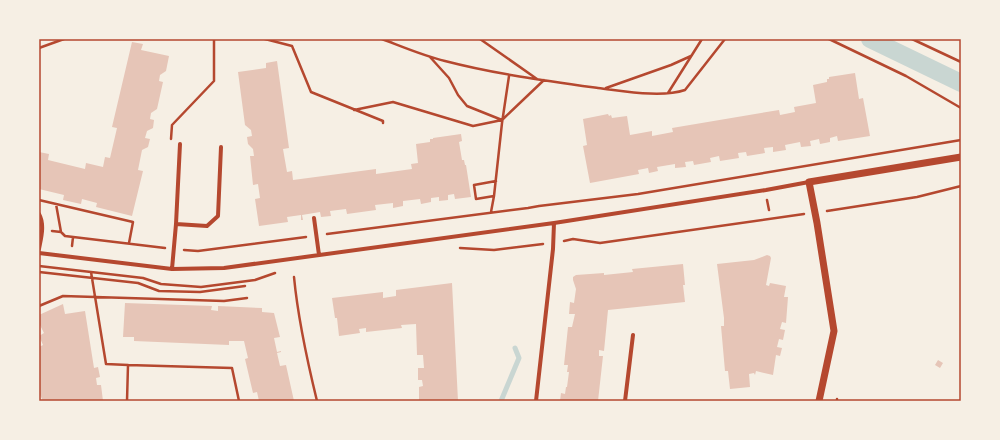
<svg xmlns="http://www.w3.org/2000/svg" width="1000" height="440" font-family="Rubik,sans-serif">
<rect width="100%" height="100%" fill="#f6efe4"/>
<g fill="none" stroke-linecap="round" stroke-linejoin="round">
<path stroke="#c9d6d2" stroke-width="5" d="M501 401 519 358 515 348"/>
<path stroke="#c9d6d2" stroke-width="18" d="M870 39 961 83"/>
</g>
<path fill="#e6c5b7" d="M132 42 143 44 141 50 169 56 166 71 160 75 159 81 163 82 157 109 151 113 150 119 154 120 153 128 147 131 145 138 150 139 148 147 142 150 138 170 143 171 132 216 96 207 97 203 82 199 81 204 63 200 64 195 39 189V152L49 154 48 160 85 169 86 163 103 167 105 157 110 158 117 128 112 127Z
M277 61 289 148 283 149 287 172 292 171 293 180 376 169V174L412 169 411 164 418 163 416 144 430 142V139H433V138L461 134 462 141 459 142 462 160H464L465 165H466L471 197 455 199 454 194 448 195V200L439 201V197L431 198V202L421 204 420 199 403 201V206L393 208V203L375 205 376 210 347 214 346 209 330 211 331 216 321 217 320 212 302 215 303 220H301V215L287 217 288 222 259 226 255 199 260 198 258 184 253 185 250 156H254L253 149 248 144 247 137 252 136 251 130 245 125 238 72 266 68V63Z
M855 73 859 99 863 98 870 136 838 141 837 136 830 138V142L820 144 819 139 810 141 811 146 801 147 800 142 785 145 786 150 773 152V147L764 148 765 153 747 156 746 152 738 153 739 158 720 161 719 156 710 158 711 162 694 165 693 161 685 162 686 167 675 168V164L657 167 658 171 649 173 648 168 638 170 639 174 590 183 583 146 587 145 583 119 608 114 609 116 611 115 612 118 627 116 630 135 652 131V136L673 132 672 128 779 110 780 115 795 112 794 107 816 103 813 85 827 82V79H829V77Z
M767 255 770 256 771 258 766 285 769 286 770 283 786 286 784 297H788L786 323 782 322 780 329 785 330 783 340 779 339 777 347 782 348 780 356 776 355 773 375 756 371 755 375 754 373 749 374 750 387 730 389 728 371H725L721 326H724V318L717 264 754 260Z
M683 264 685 285H683L685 302 608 310 604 351 599 350V356H603L598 401H560L561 393 565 394 566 387H567L569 372H567L568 365H564L568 327H572L575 314H569L570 302 574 303 576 289 573 280V277L576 275 604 273V275L633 272 632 269Z
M452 283 458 401H419V387L423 386 422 380H418V368H424L423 355H417L416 324 401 325 402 328 366 332V328L359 329 360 333 339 336 337 318H335L332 298 383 292V298L396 296V290Z
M125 303 212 306 211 310 218 311V306L262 308V312L274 313 280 337 274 338 277 352 281 351V352L277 353 280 366 286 365 294 401H259L257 392 253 393 245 359 248 358 244 341H229V345L134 341V337H123Z
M63 304 65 314 85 311 94 368 98 367 100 377 96 378 97 385H101L103 401H43L39 393V347L43 345 39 336 44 333 39 323V315Z
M938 360 943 363 940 368 935 365Z"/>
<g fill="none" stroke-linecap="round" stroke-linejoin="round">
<path stroke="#b5482f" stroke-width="2.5" d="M265 39 292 46 311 92 383 121V123
M382 39C403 47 424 56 445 61 495 74 547 81 598 88 624 91 661 98 685 90L725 39
M480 39 537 79
M829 39 906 76 961 108
M912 39 961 62
M39 48 64 39
M430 57 449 78 458 95 467 106 502 120
M606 88 671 65 691 56
M668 93 702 39
M354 110 393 102 473 126 502 120 544 80
M171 139 172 125 214 81V39
M494 196 476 199 474 185 496 181
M39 200 133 222 129 243
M767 200 769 210
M56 204 61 232
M827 211 917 197 961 186
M491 212 494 196 502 123 509 76
M52 231 61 232 65 236 165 248
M327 234 528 208 539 206 638 194 961 140
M564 241 573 239 600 243 804 214
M72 246 73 237
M460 248 494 250 543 244
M184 250 198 251 306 237
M39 266 143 278 161 284 201 287 255 280 275 273
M39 272 138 283 159 291 200 292 245 286
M91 272 106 364 128 365 127 401
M294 277C298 319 307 360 317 401
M39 306 63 296 224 301 247 298
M128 365 232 368 239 401
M837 399V401
M961 401V400"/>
<path stroke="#b5482f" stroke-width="4" d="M39 214C45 225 41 238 39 249
M314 218 319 255
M176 224 207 226 218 216 221 147
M39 253 172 269 224 268 554 223 766 190 809 182
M172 269 176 224 180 144
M536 401 553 249 554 223
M625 401 633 335"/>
<path stroke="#b5482f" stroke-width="7" d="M819 401 834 331 817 223 809 182 961 157"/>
</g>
<rect width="1000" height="440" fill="none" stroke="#f6efe4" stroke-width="80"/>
<rect x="40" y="40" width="920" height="360" fill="none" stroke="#b5482f" stroke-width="1.5"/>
</svg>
